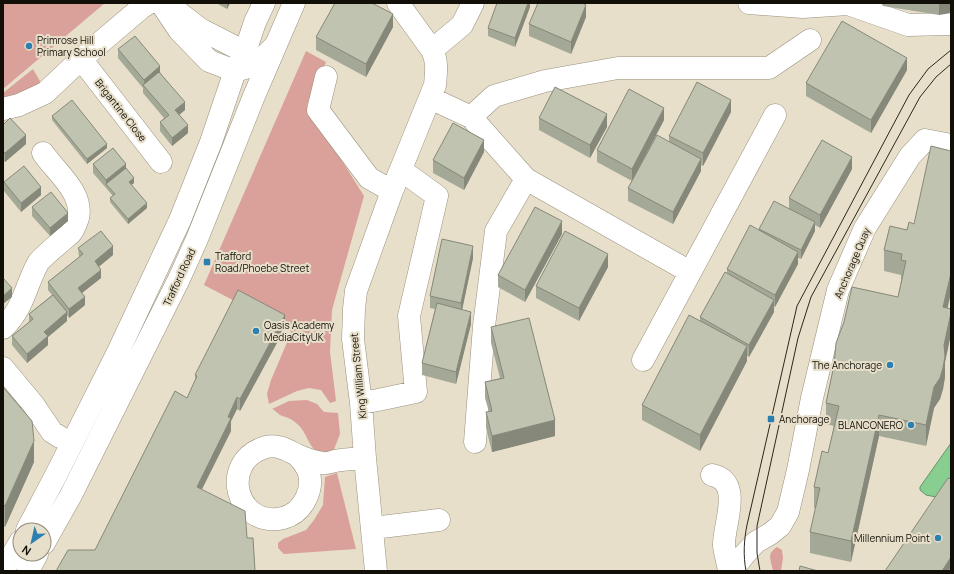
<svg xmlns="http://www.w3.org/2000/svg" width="954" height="574" font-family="Manrope,sans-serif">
<rect width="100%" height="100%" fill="#e7dfca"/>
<path fill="#d9a199" d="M3 3H105L3 89Z
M306 51 326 62 307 105 364 196 332 310 330 352 336 401 330 403 321 390 309 388 297 391 269 404 267 394 271 380 291 333 290 330 204 285Z
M33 69 41 83 32 90 3 99V93Z
M307 400 317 404 324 412 338 413 340 434 333 452C307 459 311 434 296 423 291 418 285 417 280 415 277 413 275 410 272 409L289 401Z
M337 473 356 549 284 554 278 548V543L283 539 306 530 314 520 323 505 325 477Z
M777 547 782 550 783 558 781 571H773C771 560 766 554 777 547Z"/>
<path fill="#88ce91" stroke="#659568" d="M951 443V500L926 495 920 490V487Z"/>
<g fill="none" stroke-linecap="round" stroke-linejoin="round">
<g stroke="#99917e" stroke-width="23">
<path id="minor" d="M161 3 179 30 209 61 235 71 255 65 275 46
M749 3 803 7 848 4 908 25 949 24 951 23
M173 8 200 29 245 52 256 68
M432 50 462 25 473 3
M81 59 161 162
M326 77 318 110 369 178 392 191
M430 98 471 117 526 179 690 272
M3 109 19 105 45 93 81 59 141 8 149 3
M471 117 494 96 545 81 618 68H769L810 40
M3 328C24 308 25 287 38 263 42 257 63 240 70 234 74 230 76 224 78 218 84 193 56 172 43 153
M643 360 775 115
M3 368 33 404 52 432 60 437
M361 403 378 400 416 392 409 316 437 196 401 170
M475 442 484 326 496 231 526 179
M297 455C302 460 305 464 308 470 315 489 303 513 283 518 236 529 218 461 266 447 278 444 287 450 297 455 304 458 315 462 323 463 327 464 331 462 335 461 345 459 355 459 365 458
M712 475C744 482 723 525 724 546 725 554 728 563 729 571
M373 528 439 520
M376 571 365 458 361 403 353 339 354 309 356 291 392 191 435 85C436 72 438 62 432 50L398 3
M734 571V568L744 555 756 542 770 534 780 526 788 512 798 470 812 398 838 290 865 228 910 156 925 140 951 145"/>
</g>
<g stroke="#99917e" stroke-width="23">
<path id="highway" d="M27 530 55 477 118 352 180 220 211 142 235 71 245 52 255 22 264 3
M44 543 71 495 179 279 197 239 254 96 294 3
M3 571 20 542
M28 571 37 554"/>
</g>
<use href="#minor" stroke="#fff" stroke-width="22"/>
<use href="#highway" stroke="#fff" stroke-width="22"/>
<path stroke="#2a271e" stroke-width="1" d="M746 571C743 555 744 540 747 525L797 306 909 95 928 69 951 50
M760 571 757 553V526L798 338 811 297 920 97 936 77 951 64"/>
</g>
<path fill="#a4a896" d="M216 3H230L227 9Z
M530 3V7L515 47 488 36V28Z
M881 3H951L939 15 883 6Z
M586 17 571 54 529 36V24Z
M393 27 366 77 316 50V37Z
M118 49 160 72 185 110 179 115 188 133 172 146 160 131V122L164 118 143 93V88L118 58Z
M907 70 871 133 806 96V83Z
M731 112 703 166 701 165V171L673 224 628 201V188L669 142V136Z
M52 116 107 148 87 164 52 120Z
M539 118 607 127 590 158 539 130Z
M664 120 632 181 597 162V150Z
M3 125 26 144 5 162 3 160Z
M484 152 464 190 433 173V160Z
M93 164 126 168 134 183 131 185 147 208 128 224 110 202V198L113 196 93 173Z
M852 169 820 228 815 225V231L801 259 798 258V264L775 307 774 306V312L749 357 747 356V361L700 451 642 420V405L700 321V317L727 273V269L759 230V229L789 208V198Z
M4 182 41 195 21 212 4 191Z
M32 207 68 221 50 236 32 216Z
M890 226 948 308 951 309V334L945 362V377L943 389 940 399 934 408 926 446 879 436 851 562 810 553V532L816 508H814V487L828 453 834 426 826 424V403L844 322 898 297 901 281V275L884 271V250Z
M562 234 525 302 498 287V275Z
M78 248 113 255 99 266 101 278 82 293 85 305 69 318 67 315V321L48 337V345L27 363 12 345V336L29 322V314L52 295 48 290V282L79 257Z
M473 258 462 310 471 324 456 384 422 375V363L435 309 430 308V296Z
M608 267 579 321 536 298V286Z
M491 327 555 436 492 452 486 428V412H489L485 398V382L500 378 491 343Z
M285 328 240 411 237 409 231 421V431L202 489 95 550 187 398 195 381V375Z
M3 387 34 462 5 527 3 526Z"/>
<path fill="#86887a" d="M227 3H230L227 9Z
M528 3H530V7L515 47V38Z
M939 3H951V13L939 15Z
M586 5V17L571 54V42Z
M393 14V27L366 77V64Z
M907 58V70L871 133V120Z
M160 66V75L144 85V80Z
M731 100V112L703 166V153Z
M185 102V110L175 118V110Z
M664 108V120L632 181V169Z
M607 114V127L590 158V145Z
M188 125V133L172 146V138Z
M26 135V144L5 162V153Z
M484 140V152L464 190V178Z
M107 144V148L87 164V159Z
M852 157V169L820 228V215Z
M701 159V171L673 224V212Z
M126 164V173L106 184V188V180Z
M134 178V183L129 187V182Z
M41 187V195L21 212V203Z
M147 203V208L128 224V219Z
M68 213V221L50 236V228Z
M562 221V234L525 302V290Z
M815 222V231L801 259V250Z
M113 246V255L95 270V261Z
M473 246V258L461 315V303Z
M798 252V264L775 307V295Z
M608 254V267L579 321V308Z
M101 270V278L78 296V288Z
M951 273V293L943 328V307Z
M12 288V297L3 304V296Z
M85 297V305L69 318V309Z
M774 300V312L749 357V345Z
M67 312V321L48 337V345L27 363V354L44 332Z
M471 312V324L456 384V372Z
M951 313V334L945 362V377L943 389 940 399 934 408 926 446V425Z
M285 315V328L240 411V399Z
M747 346V361L700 451V435Z
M237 397V409L231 421V431L197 499V487Z
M879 415V436L851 562V541Z
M555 420V436L492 452V436Z
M34 441V462L5 527V506Z
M951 557V571H942Z"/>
<path fill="#bfc3af" stroke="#86887a" d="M335 3H372L393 14 366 64 316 37Z
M497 3H528L515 38 488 28Z
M538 3H582L586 5 571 42 529 24Z
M842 21 907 58 871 120 806 83Z
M135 36 160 66 144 80 118 49Z
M159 72 185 102 175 110 188 125 172 138 160 122 169 115 143 85Z
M697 82 731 100 703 153 669 136Z
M555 87 607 114 590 145 539 118Z
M629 89 664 108 632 169 597 150Z
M72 100 107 144 87 159 52 116Z
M10 118 26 135 5 153 3 151V125Z
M453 123 484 140 464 178 433 160Z
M657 135 701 159 673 212 628 188Z
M822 140 852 157 820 215 789 198Z
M931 146 951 151V273L943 307 951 309V313L944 345 945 356 943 368 940 378 934 387 926 425 879 415 851 541 810 532 820 488 814 487 822 451 828 453 839 406 826 403 834 365 836 343 844 322 852 287 898 297 906 261 901 260 902 254 884 250 890 226 907 230 909 222 914 224Z
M113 148 126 164 106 180 93 164Z
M24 166 41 187 21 203 4 182Z
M126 168 134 178 129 182 147 203 128 219 110 198 115 194 106 184Z
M51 192 68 213 50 228 32 207Z
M774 201 815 222 801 250 759 229Z
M535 207 562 221 525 290 498 275Z
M750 225 798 252 775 295 727 269Z
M101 231 113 246 95 261 101 270 78 288 85 297 69 309 48 282 83 254 78 248Z
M565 231 608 254 579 308 536 286Z
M442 239 473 246 461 303 430 296Z
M725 272 774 300 749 345 700 317Z
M3 278 12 288 3 296Z
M238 290 285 315 240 399 237 397 228 417 231 418 197 487 245 511 247 538H253L255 571H56L68 550H95L175 391 187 398 197 376 195 375Z
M53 295 67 312 44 332 48 336 27 354 12 336 33 319 29 314Z
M437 303 471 312 456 372 422 363Z
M689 315 747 346 700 435 642 405Z
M529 318 555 420 492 436 486 412 492 411 485 382 504 378 491 327Z
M3 387 32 421 34 441 5 506 3 505Z
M948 478 951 479V557L942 571H885Z
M800 566 818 571H799Z
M951 566V571H948Z"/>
<g fill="#2c80b0" stroke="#e7dfca" stroke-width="1.5">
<circle cx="29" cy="46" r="4"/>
<rect x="203" y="258" width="8" height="8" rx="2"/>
<circle cx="256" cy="331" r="4"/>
<circle cx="890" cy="365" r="4"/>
<rect x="767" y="415" width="8" height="8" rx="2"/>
<circle cx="911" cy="425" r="4"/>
<circle cx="938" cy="538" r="4"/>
</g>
<g text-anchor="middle" stroke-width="4" stroke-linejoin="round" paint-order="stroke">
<g font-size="10" fill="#120f08" stroke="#e7dfca" text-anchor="start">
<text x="37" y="44">Primrose Hill<tspan x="37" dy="12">Primary School</tspan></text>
<text x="215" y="260">Trafford<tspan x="215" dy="12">Road/Phoebe Street</tspan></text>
<text x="264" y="329">Oasis Academy<tspan x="264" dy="12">MediaCityUK</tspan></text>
<text x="882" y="369" text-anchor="end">The Anchorage</text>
<text x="779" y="423">Anchorage</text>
<text x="903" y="429" text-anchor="end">BLANCONERO</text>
<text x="930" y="542" text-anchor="end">Millennium Point</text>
</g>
<g font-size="10" fill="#120f08" stroke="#e7dfca">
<text transform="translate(121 110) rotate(52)" y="4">Brigantine Close</text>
<text transform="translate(852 263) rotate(-67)" y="4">Anchorage Quay</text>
<text transform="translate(179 277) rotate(-65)" y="4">Trafford Road</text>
<text transform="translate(358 376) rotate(-96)" y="4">King William Street</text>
</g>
</g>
<rect width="954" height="574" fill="none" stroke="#120f08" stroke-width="8"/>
<g transform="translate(32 542) rotate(214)"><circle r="19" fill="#e7dfca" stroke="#928c7c"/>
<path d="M0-3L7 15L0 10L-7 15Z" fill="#2c80b0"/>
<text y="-6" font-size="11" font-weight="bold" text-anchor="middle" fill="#120f08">N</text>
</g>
</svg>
